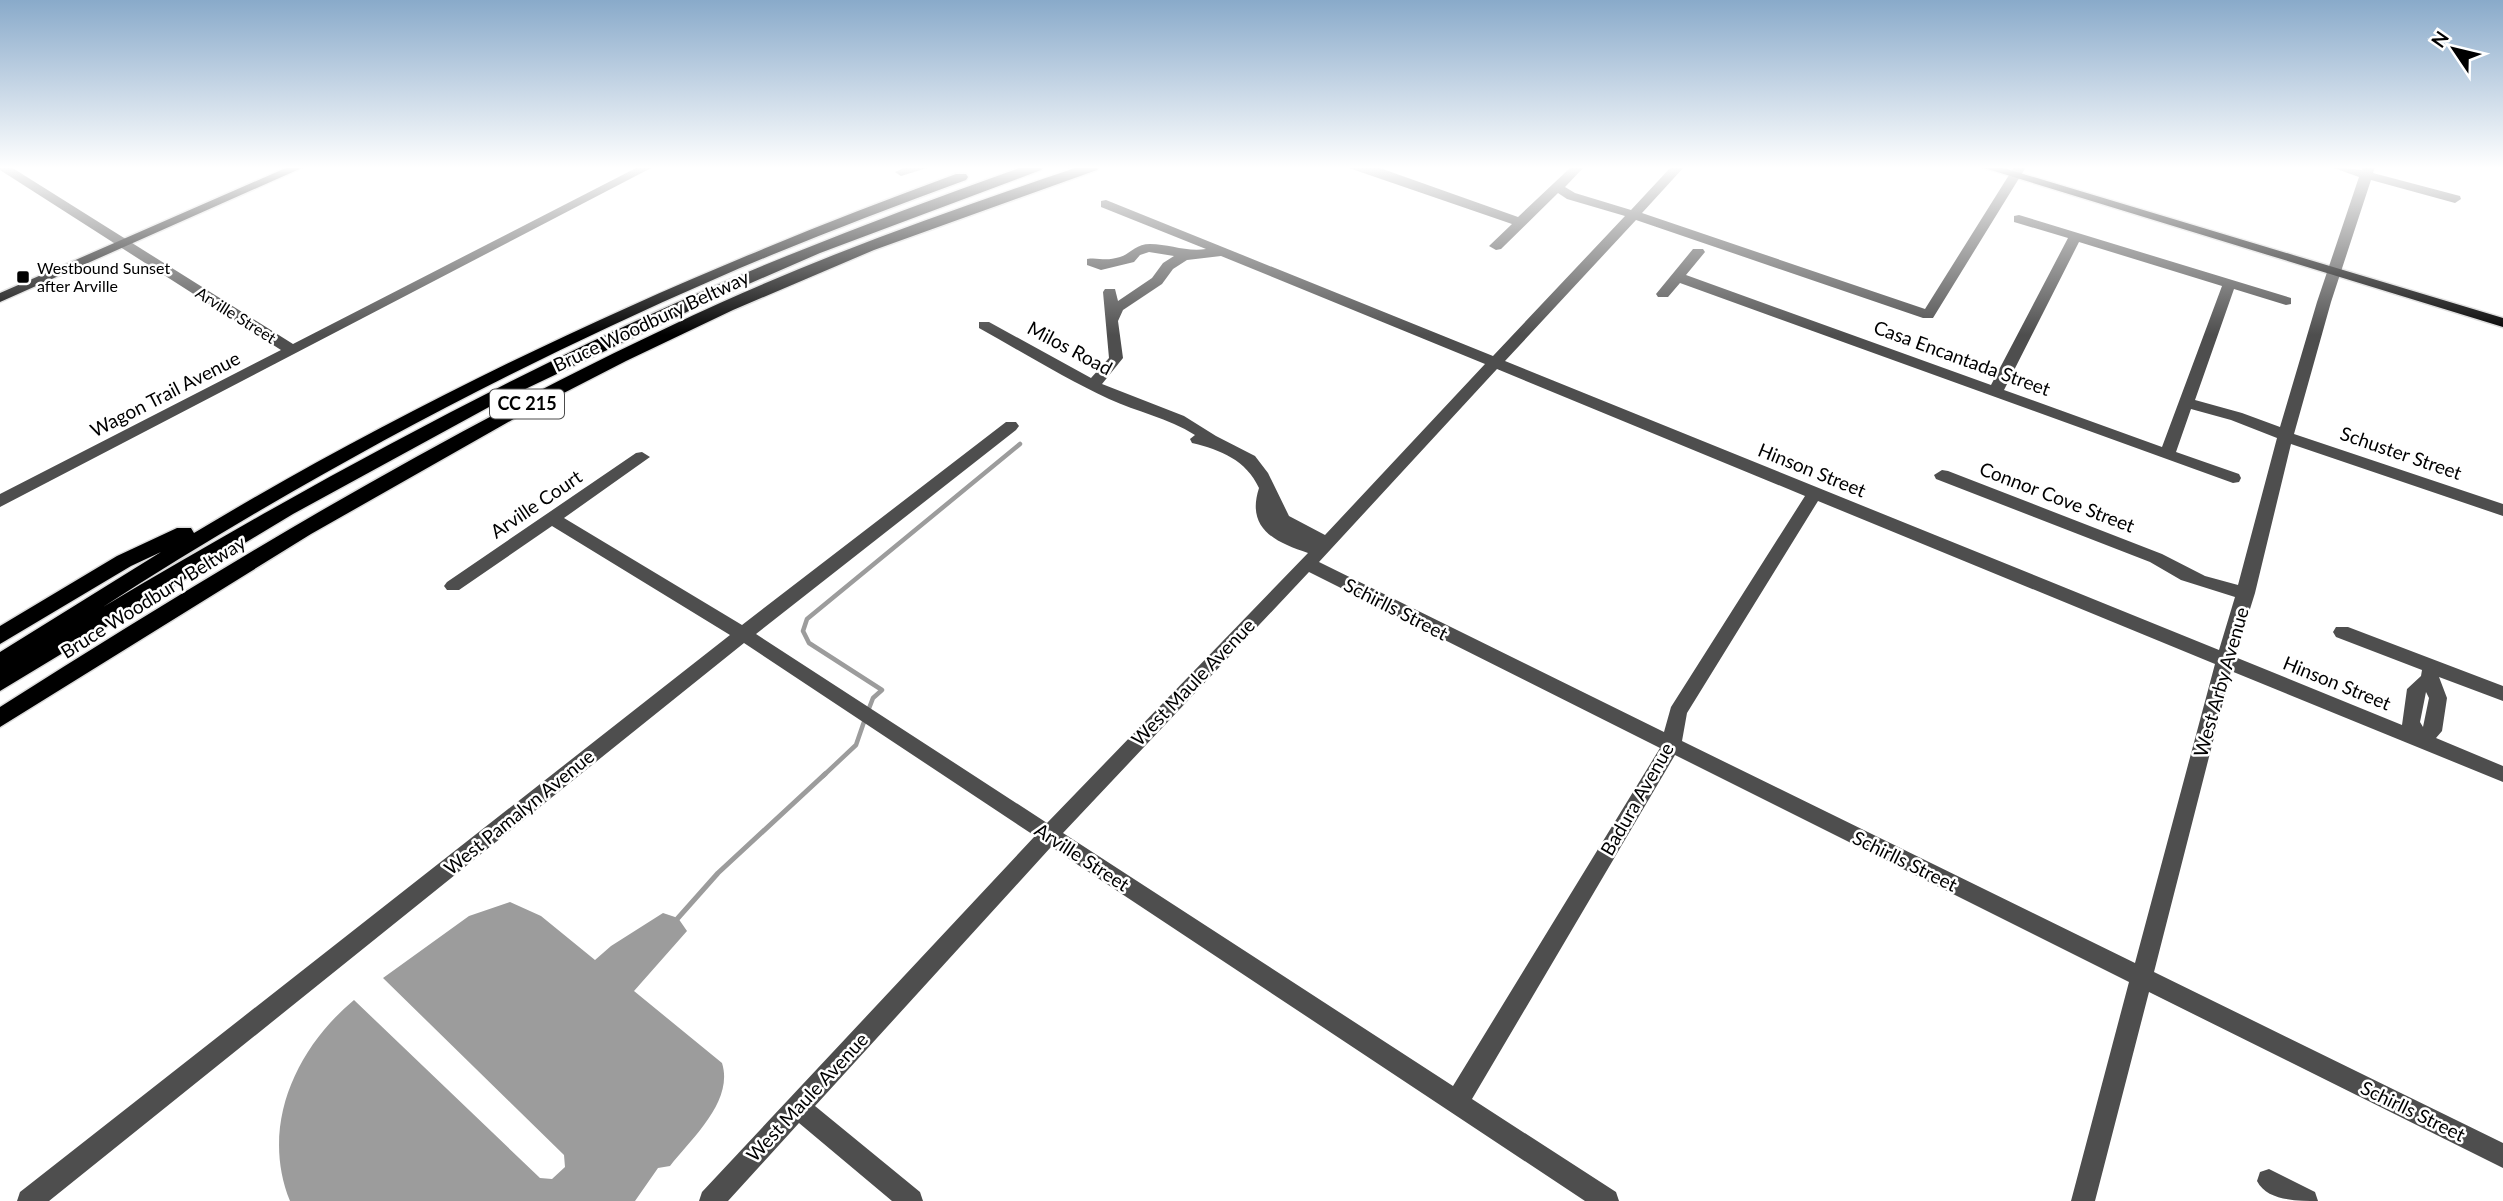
<svg xmlns="http://www.w3.org/2000/svg" width="2503" height="1201" font-family="Lato,sans-serif">
<rect width="100%" height="100%" fill="#fff"/>
<path fill="#9c9c9c" d="M510 902 541 916 595 960 611 946 663 913 678 918 687 931 634 991 722 1063C734 1101 692 1138 670 1166L658 1168 635 1201H290C260 1127 295 1049 354 1000L540 1178 552 1179 565 1167 564 1155 383 978 469 916Z"/>
<g fill="none" stroke-linecap="round" stroke-linejoin="round">
<path stroke="#9c9c9c" stroke-width="4.5" d="M868 711 873 698 882 690 809 643 803 631 807 619 1020 444
M823 776 856 745 865 719"/>
<path stroke="#9c9c9c" stroke-width="5" d="M678 918 718 873 825 774"/>
<g stroke="#dbdbdb" stroke-width="3">
<path id="major" d="M288 167H304L0 302V293Z
M1981 167H2000L2503 318V327Z"/>
</g>
<g stroke="#dbdbdb" stroke-width="3">
<path id="highway" d="M1022 167H1043L1041 170 820 253 712 300 500 401 293 514 0 691V652L161 552 131 566 0 644V626L117 556 177 528H191L194 533C436 388 691 271 956 174H966L968 177 966 180C882 211 797 243 715 279 503 371 297 482 103 607 263 512 424 422 591 342 731 275 876 219 1022 167Z
M1078 167H1099L1097 170 874 250 733 310 626 361 519 416 311 534 0 727V707C233 559 469 417 720 303 837 250 957 208 1078 167Z"/>
</g>
<path fill="#4e4e4e" fill-rule="evenodd" d="M0 167H11L293 344 638 167H653L0 507V494L281 350 0 170Z
M907 167H930L901 176 895 172Z
M1346 167H1377L1518 217 1571 167H1584L1565 187 1575 193 1631 210 1671 167H1684L1642 213 1925 309 2014 167H2026L1933 318H1923L1636 220 1505 361 2219 650 2235 597 2181 580 2150 562 1936 479 1934 475 1942 470 1948 471 2162 554 2205 576 2238 585 2277 438 2231 420 2191 409 2176 452 2239 474 2241 478 2239 482 2233 483 1680 283 1668 297H1658L1656 294 1693 249H1703L1705 252 1686 275 1991 385 2068 238 2014 222V216L2019 215 2291 298V304L2286 305 2234 289 2195 400 2242 413 2280 427 2317 302 2359 177 2331 167 2362 170 2363 167H2375L2373 173 2460 196 2461 199 2455 203 2371 180 2331 302 2294 434 2503 504V516L2291 444 2255 593 2235 657 2402 725 2407 689 2421 676 2422 670 2336 637 2333 632 2336 627H2348L2503 686V701L2439 677 2447 698 2442 731 2436 738 2503 766V782L2231 671 2154 972 2503 1143V1168L2149 992 2095 1201H2071L2129 982 1675 755 1472 1099 1616 1192 1619 1201H1585L1051 847 815 1106 920 1192 923 1201H892L799 1123 728 1201H699L702 1192 1035 836 744 643 49 1201H17L20 1192 730 635 552 526 459 590H447L444 586 447 582 636 453 642 452 650 457 564 518 742 625 1006 422H1016L1019 426 1016 430 756 634 1047 823 1308 553C1274 542 1246 528 1259 488 1246 460 1221 450 1192 443L1190 439 1195 435C1168 418 1137 412 1109 399 1064 378 1022 352 979 328V322H989L1091 378 1109 358 1103 292 1105 289H1115L1118 301 1152 278 1163 263 1174 256 1149 252 1140 255 1134 262 1101 270 1087 265V259C1099 257 1104 262 1120 257 1130 254 1136 244 1150 244 1169 244 1186 252 1206 249L1101 207V201L1106 200 1493 356 1625 216 1567 199 1558 193 1501 249 1496 250 1489 246 1512 224ZM2079 242 2222 286 2162 447 2004 390ZM1221 256 1485 364 1325 535 1289 516 1268 473 1255 456 1216 436 1184 416 1102 384 1123 358 1118 321 1123 310 1162 284 1173 269 1187 260ZM1497 369 1805 496 1671 707 1664 732 1319 562ZM1818 501 2215 664 2135 963 1682 741 1687 713ZM1309 572 1660 748 1453 1086 1063 833ZM2426 692 2429 698 2423 727 2420 722Z
M2269 1169 2315 1192 2318 1201C2297 1201 2267 1201 2257 1181L2260 1172Z"/>
<use href="#major" fill="#000" fill-rule="evenodd"/>
<use href="#highway" fill="#000" fill-rule="evenodd"/>
</g>
<linearGradient id="sky" x2="0" y2="1"><stop stop-color="#89aaca"/><stop offset="0.5" stop-color="#fff"/><stop offset="1" stop-color="#fff" stop-opacity="0"/></linearGradient>
<rect width="2503" height="335" fill="url(#sky)"/>
<rect fill="#000" stroke="#fff" stroke-width="2.5" x="16" y="270" width="14" height="14" rx="3.5"/>
<g text-anchor="middle" stroke-width="5" stroke-linejoin="round" paint-order="stroke">
<g font-size="16" fill="#000" stroke="#fff" text-anchor="start">
<text x="37" y="274">Westbound Sunset<tspan x="37" dy="18">after Arville</tspan></text>
</g>
<g font-size="16" fill="#000" stroke="#fff">
<text transform="translate(236 315) rotate(32)" y="6">Arville Street</text>
</g>
<rect fill="#fff" stroke="#4c4c4c" stroke-width="2" x="490" y="389.5" width="74" height="29" rx="5"/>
<g font-size="18" font-weight="bold" fill="#000">
<text x="527" y="410">CC 215</text>
</g>
<g font-size="19" fill="#000" stroke="#fff">
<text transform="translate(651 321) rotate(-25)" y="7">Bruce Woodbury Beltway</text>
<text transform="translate(1070 348) rotate(28)" y="7">Milos Road</text>
<text transform="translate(1962 358) rotate(20)" y="7">Casa Encantada Street</text>
<text transform="translate(165 394) rotate(-27)" y="7">Wagon Trail Avenue</text>
<text transform="translate(2401 453) rotate(19)" y="7">Schuster Street</text>
<text transform="translate(1812 470) rotate(22)" y="7">Hinson Street</text>
<text transform="translate(2057 497) rotate(21)" y="7">Connor Cove Street</text>
<text transform="translate(536 504) rotate(-34)" y="7">Arville Court</text>
<text transform="translate(153 597) rotate(-32)" y="7">Bruce Woodbury Beltway</text>
<text transform="translate(1396 609) rotate(27)" y="7">Schirlls Street</text>
<text transform="translate(1193 682) rotate(-46)" y="7">West Maule Avenue</text>
<text transform="translate(2221 682) rotate(-74)" y="7">West Arby Avenue</text>
<text transform="translate(2337 683) rotate(22)" y="7">Hinson Street</text>
<text transform="translate(1637 799) rotate(-60)" y="7">Badura Avenue</text>
<text transform="translate(519 812) rotate(-39)" y="7">West Pamalyn Avenue</text>
<text transform="translate(1082 857) rotate(33)" y="7">Arville Street</text>
<text transform="translate(1905 861) rotate(26)" y="7">Schirlls Street</text>
<text transform="translate(807 1097) rotate(-47)" y="7">West Maule Avenue</text>
<text transform="translate(2413 1111) rotate(26)" y="7">Schirlls Street</text>
</g>
</g>
<g transform="translate(2454 49) rotate(305)" stroke="#ffffff" stroke-width="5" paint-order="stroke">
<path d="M0-5L12 26L0 18L-12 26Z" fill="#000000"/>
<text y="-10" font-size="19" font-weight="bold" text-anchor="middle" fill="#000000">N</text>
</g>
</svg>
